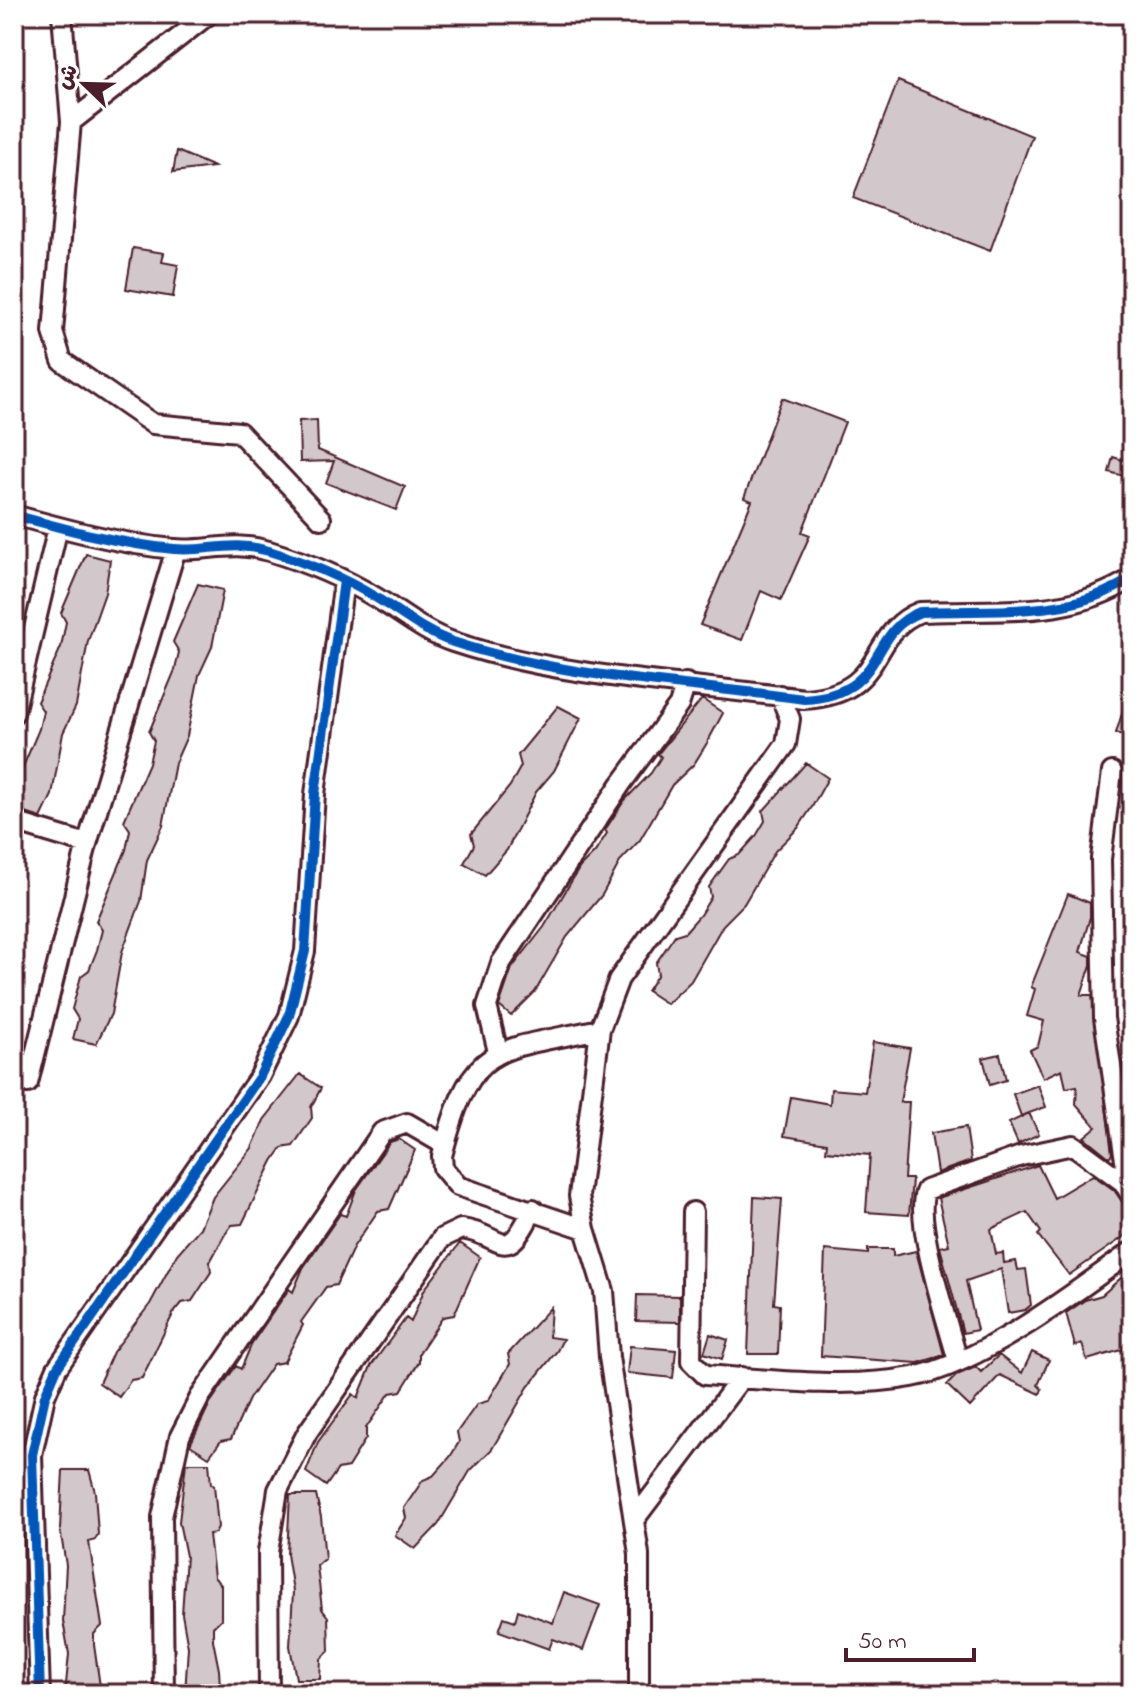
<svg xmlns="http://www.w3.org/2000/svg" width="1146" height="1708" font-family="'Indie Flower','Playpen Sans Arabic',sans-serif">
<rect width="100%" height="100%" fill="#fff"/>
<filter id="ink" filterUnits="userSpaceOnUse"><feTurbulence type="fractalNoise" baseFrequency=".0125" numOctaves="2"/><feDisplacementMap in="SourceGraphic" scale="16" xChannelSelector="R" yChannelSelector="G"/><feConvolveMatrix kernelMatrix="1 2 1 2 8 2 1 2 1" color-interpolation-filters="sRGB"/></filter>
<g filter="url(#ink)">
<path fill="#d2c7cb" stroke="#4a1f2b" stroke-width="2" d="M898 81 1032 136 990 251 853 198Z
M177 151 214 167 173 172Z
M133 248 164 253 162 262 178 265 173 297 126 289Z
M782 398 845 422 802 532 810 535 781 600 761 591 742 640 700 625 752 501 744 498Z
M317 420 318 450 405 487 396 510 326 483 334 461 300 462 299 421Z
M1113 457 1132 463 1128 477 1109 472Z
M86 554 110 560 105 593 88 641 76 706 63 733 52 795 41 818 16 810 19 800 14 797V788L39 729 43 711 37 702 61 647 66 622 61 613Z
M198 584 223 590 212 647 199 675 187 736 175 763 163 826 147 860 141 901 122 952 111 1014 96 1044 73 1039 78 1019 72 1009 81 976 89 970 97 950 102 930 96 921 126 850 130 830 124 821 149 763 154 741 149 732 175 670 179 652 173 642Z
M1129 691 1132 692V738L1116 733Z
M702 699 723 713 707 743 694 764 672 785 640 840 621 860 602 895 567 937 535 992 511 1016 499 1006 512 968 544 927 580 867 595 852 607 833 605 830 624 801 651 773 661 757 658 754Z
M558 706 581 718 554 771 536 792 507 850 485 875 464 863 474 845 471 834 510 786 521 766 518 755Z
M806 763 828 778 812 807 798 828 775 851 744 904 723 925 691 981 667 1004 647 991 658 974 656 963 675 935 685 932 700 915 711 897 709 887 729 859 739 855 756 836 765 821 763 811Z
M1068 894 1090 903V917L1080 952 1091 956V965L1081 995H1092L1112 1154 1109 1157 1084 1137 1096 1127 1076 1104 1077 1086 1066 1088 1062 1069 1043 1078 1030 1050 1038 1046 1044 1021 1027 1016 1035 989 1031 987Z
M873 1042 910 1048 900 1102H909L904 1179H912L909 1215 866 1212 870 1155 826 1151 827 1143 784 1136 791 1097 830 1104 831 1089 865 1092Z
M1000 1054 1006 1080 990 1085 983 1058Z
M300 1074 321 1088 311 1107 312 1118 293 1146 282 1148 273 1161 242 1224 232 1225 224 1236 210 1262 211 1272 192 1301 182 1303 173 1314 142 1378 131 1380 119 1397 99 1383 113 1352 150 1304 177 1254 200 1228 213 1197 252 1148 264 1120Z
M1038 1085 1046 1107 1021 1116 1013 1094Z
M1029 1113 1039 1134 1018 1144 1009 1123Z
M966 1127 971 1161 937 1173 931 1133Z
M399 1139 415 1150 389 1209 378 1211 354 1246 336 1285 326 1287 301 1322 303 1325 284 1362 273 1364 249 1399 231 1439 221 1441 209 1457 190 1445 210 1403 236 1366 241 1369 252 1343 289 1289 293 1292 303 1268 340 1214 346 1216 356 1190 390 1142Z
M1038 1165 1054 1198 1093 1175 1114 1190 1126 1207 1132 1209V1231L1069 1275 1038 1235 1041 1232 1027 1212 991 1229 996 1254 1003 1253 1004 1263 1016 1261 1018 1270 1026 1269 1031 1305 1025 1310 1008 1313 1001 1269 966 1281 977 1330 963 1333 940 1247 949 1245 938 1198Z
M754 1197 782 1199 774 1304 780 1305 778 1354H748Z
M460 1243 480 1257 454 1315 443 1317 419 1353V1362L401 1391 390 1393 366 1428V1438L348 1467 338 1469 326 1486 306 1472 318 1442 353 1394 358 1398 371 1366 406 1318 411 1322 424 1290Z
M868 1249H893V1256L916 1251 944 1355 918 1363 821 1356 825 1250 868 1254Z
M1132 1268V1347L1087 1360 1082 1344 1075 1346 1066 1313 1085 1300 1102 1295Z
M637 1295 680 1296V1322L636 1321Z
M551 1307 549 1337 563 1339 557 1351 528 1387 492 1449 470 1471 438 1525 415 1549 395 1535 406 1518 404 1508 423 1480 433 1476 450 1457 459 1442 457 1432 477 1404 488 1401 510 1364 508 1354Z
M710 1334 728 1340 722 1359 704 1353Z
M630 1346 676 1350 673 1378 627 1373Z
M1032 1352 1049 1360 1038 1385 1042 1389 1040 1394 1000 1375 970 1407 947 1385 957 1375 976 1367 981 1372 999 1355 1022 1373Z
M186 1463H209L211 1484 214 1485 218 1527 215 1533 209 1534 214 1577 221 1585V1619L213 1627V1640L219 1670 220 1686H216V1694H185L188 1647 182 1614 186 1556 179 1522Z
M63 1470H89L95 1492 98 1534 95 1540 89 1542 102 1626 94 1634V1645L101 1693 94 1694H65L69 1654 63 1621 66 1565 60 1529Z
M290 1495H316L321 1517 325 1559 317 1566 322 1609 328 1617 329 1651 321 1659 320 1679H296L290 1646 293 1591 287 1554Z
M564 1592 600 1605 583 1650 553 1639 549 1649 499 1631 504 1617 515 1621 518 1610 553 1623Z"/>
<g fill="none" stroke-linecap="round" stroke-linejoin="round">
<g stroke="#4a1f2b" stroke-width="24">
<path id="street" d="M62 14 71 122 53 332 62 361 153 424 239 432 321 519
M71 122 209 14
M14 515C65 529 120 544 174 549 208 552 231 540 269 551 305 562 342 577 375 597 400 612 425 633 453 642 565 679 688 683 804 699 889 694 866 633 920 612 993 608 1068 620 1132 578
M14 713 58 527
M1112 772 1101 859 1104 1018 1126 1167 1123 1182
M14 822 87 844
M498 1052 487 1006 501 963 621 784 679 705 686 683
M28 1083 87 844 176 549
M693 1212 691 1361 705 1375C769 1380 848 1389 912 1377 979 1365 1076 1292 1132 1251
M585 1229 458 1186 443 1168 442 1156C472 1040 493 1052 600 1029
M958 1361C949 1327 912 1217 926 1190L1021 1156 1073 1145 1123 1182 1132 1197
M634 1520 742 1377
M40 1694 32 1455 45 1396 57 1368 260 1076 289 1016 305 951 315 794 344 581
M164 1694 162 1517 180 1436 200 1397 382 1132 407 1123 445 1145
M269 1694 268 1552 278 1490 307 1433 442 1238 461 1229C504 1234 504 1269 533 1209
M639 1694V1554L609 1357 604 1291 585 1229 579 1196 600 1029 619 979 786 744 790 719 780 695"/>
</g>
<use href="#street" stroke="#fff" stroke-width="18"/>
<g stroke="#fff" stroke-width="15">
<path id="cycleway" d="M14 515C65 529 120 544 174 549 208 552 231 540 269 551 305 562 342 577 375 597 400 612 425 633 453 642 565 679 688 683 804 699 889 694 866 633 920 612 993 608 1068 620 1132 578
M40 1694 32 1455 45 1396 57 1368 260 1076 289 1016 305 951 315 794 344 581"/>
</g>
<use href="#cycleway" stroke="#0057b8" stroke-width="10"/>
</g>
</g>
<rect width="1146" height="1708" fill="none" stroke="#fff" stroke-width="48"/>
<rect x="24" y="24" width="1098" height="1660" fill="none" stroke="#4a1f2b" stroke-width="3" filter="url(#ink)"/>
<g transform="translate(84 84) rotate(293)" stroke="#ffffff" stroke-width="6" paint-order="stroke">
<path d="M0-6L14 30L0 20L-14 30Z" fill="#4a1f2b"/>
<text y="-12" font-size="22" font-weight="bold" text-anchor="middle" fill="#4a1f2b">ش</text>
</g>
<path d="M846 1648v12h128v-12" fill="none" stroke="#4a1f2b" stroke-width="4"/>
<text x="858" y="1648" font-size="24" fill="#4a1f2b" stroke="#ffffff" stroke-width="6" paint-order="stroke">50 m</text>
</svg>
